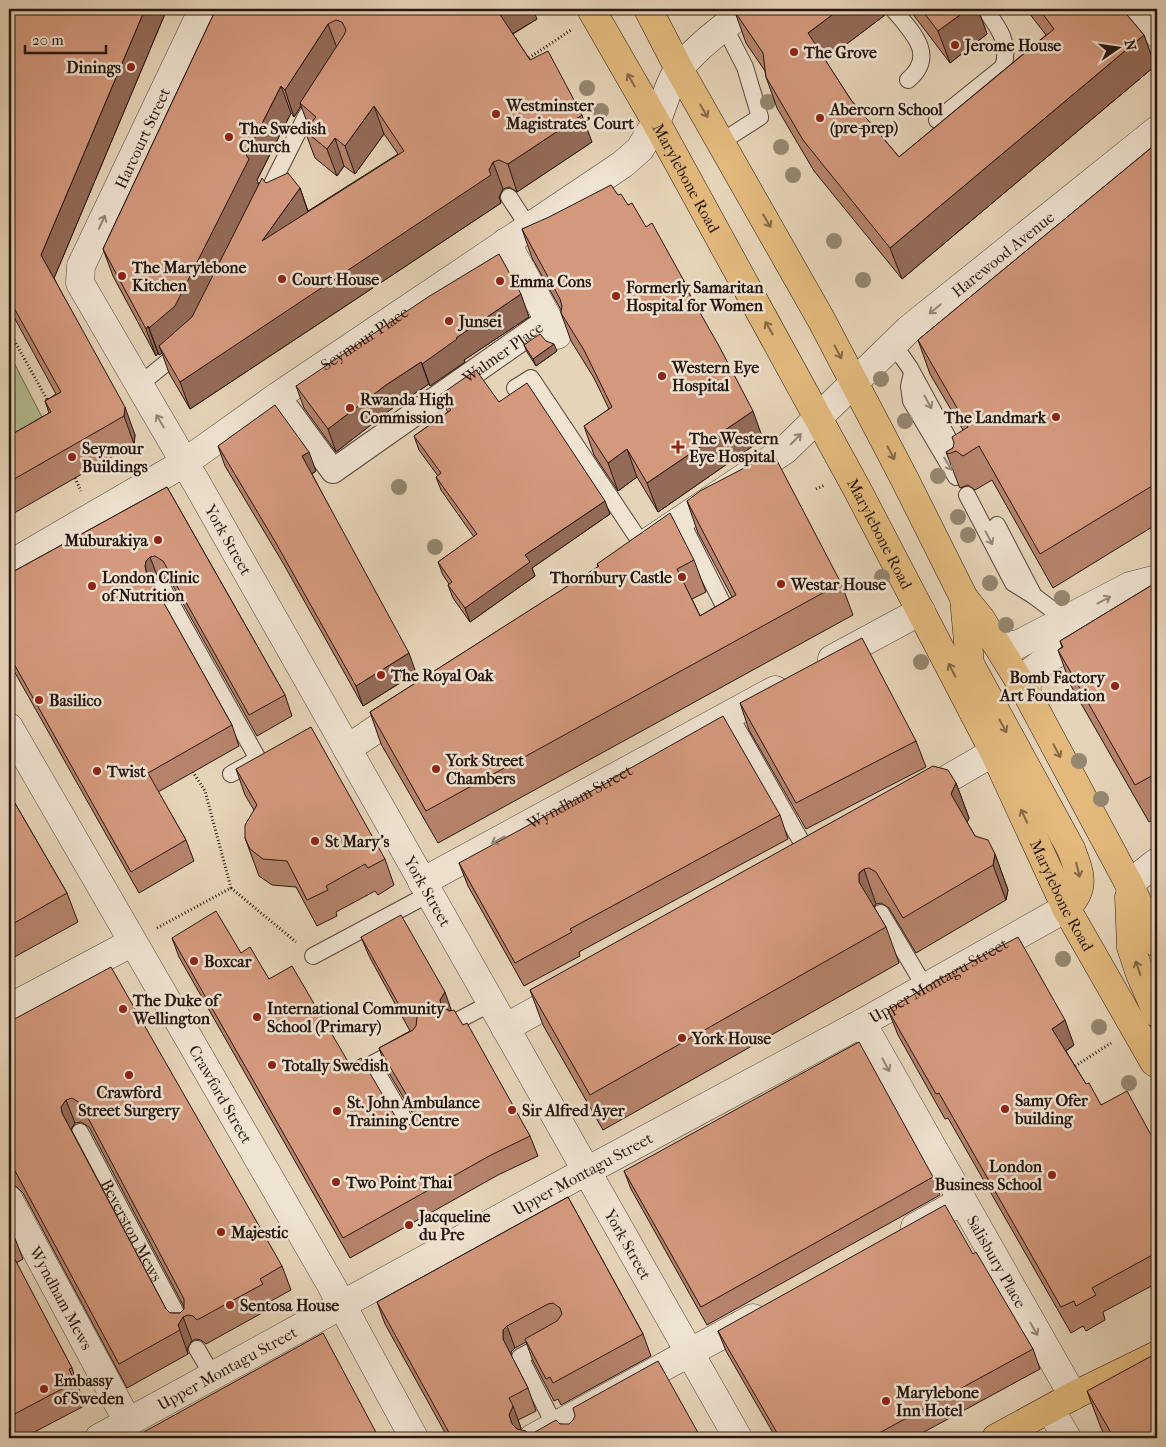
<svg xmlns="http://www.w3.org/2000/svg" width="1166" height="1447" font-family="'IM FELL French Canon',serif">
<rect width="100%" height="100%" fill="#e6d4b8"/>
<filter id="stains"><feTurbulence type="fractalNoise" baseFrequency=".004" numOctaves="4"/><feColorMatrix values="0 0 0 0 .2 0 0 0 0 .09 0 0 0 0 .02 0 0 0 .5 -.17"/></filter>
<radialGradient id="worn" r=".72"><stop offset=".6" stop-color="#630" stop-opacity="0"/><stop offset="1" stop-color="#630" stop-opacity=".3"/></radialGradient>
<path fill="#b3bd90" stroke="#6c6a50" d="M9 353 45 423 9 443Z"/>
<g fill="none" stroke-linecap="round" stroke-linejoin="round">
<g stroke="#56463a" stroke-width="18">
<g id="service">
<path d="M893 9C911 31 938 55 908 80"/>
<path d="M937 120 1003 67C1011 43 998 27 985 9"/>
<path d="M721 142 760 117 745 67 724 26"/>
<path d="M509 197 528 226"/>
<path d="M265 198 305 118 317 100"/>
<path d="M894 345 910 368 954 449"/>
<path d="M912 373 909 386 911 401 956 477"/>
<path d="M139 385 182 350"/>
<path d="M515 388 531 378 643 546"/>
<path d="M967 495 1013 583 1034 596"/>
<path d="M681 521 724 606"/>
<path d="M997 525 1034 596 1066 620"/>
<path d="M162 587 258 759"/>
<path d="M729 714 810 857"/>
<path d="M231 774 256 760"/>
<path d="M881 913 925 987"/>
<path d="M313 956 429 894"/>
<path d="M457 1021 491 1003"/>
<path d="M402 1048 372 1064 414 1136"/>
<path id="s1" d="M80 1132 184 1328"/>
<path d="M550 1341 520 1357 555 1426"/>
<path d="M197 1349 213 1376"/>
</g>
</g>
<g stroke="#56463a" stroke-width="26">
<g id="pedestrian">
<path id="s2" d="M278 396 333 471 548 320"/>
</g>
</g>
<g stroke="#56463a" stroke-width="29">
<g id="minor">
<path id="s3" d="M203 9 81 266 80 283 196 482 738 1438"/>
<path d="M1138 9 1157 33"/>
<path d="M506 242 557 335"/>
<path id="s4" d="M645 544 785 450 909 329 1157 130"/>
<path d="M997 644 1017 645 1130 586 1157 579"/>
<path d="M832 659 921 611"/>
<path d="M1026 692 1029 673 1046 660 1090 634"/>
<path id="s5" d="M9 727 330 1283 414 1438"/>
<path d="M347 749 406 709"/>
<path d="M920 795 994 752"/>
<path id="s6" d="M422 882 775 690"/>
<path d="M1129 884 1157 862"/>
<path d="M9 1008 133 942"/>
<path id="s7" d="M862 1023 1073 1396"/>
<path d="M505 1028 571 991"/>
<path id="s8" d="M9 1200 128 1422"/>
<path d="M915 1227 962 1201"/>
<path d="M1050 1409 1067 1438"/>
<path id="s9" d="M99 1438 555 1188 862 1023 1066 908"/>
<path d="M533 1438 753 1318"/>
</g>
</g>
<g stroke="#56463a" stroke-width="29">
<g id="tertiary">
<path id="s10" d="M9 565 184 463 278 396 623 164 640 149 656 122"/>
</g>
</g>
<g stroke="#261610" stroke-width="29">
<path id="secondary" d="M656 122C663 107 667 89 675 75 689 53 727 24 748 9"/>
</g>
<g stroke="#261610" stroke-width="29">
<path id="primary" d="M996 1438 1073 1396 1157 1355"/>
</g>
<g stroke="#261610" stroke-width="29">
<g id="trunk">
<path id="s11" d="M591 9 656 122 857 489 994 752 1066 908 1154 1062 1157 1064"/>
<path d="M648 9 679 69 822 321 905 480 964 598 981 619 1026 692 1129 884 1157 943"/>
<path d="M964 598 970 664 1071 849C1080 873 1087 888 1066 908"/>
<path d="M1129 897 1131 947 1140 974 1157 1013"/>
</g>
</g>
<path stroke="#261610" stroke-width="3" stroke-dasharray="1 2.5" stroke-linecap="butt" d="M526 60 571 30
M9 331 49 403
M75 478 81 491
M816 489 825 485
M231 888 296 942
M157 928 231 888 205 791 193 772
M1072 1068 1111 1043"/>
<use href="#service" stroke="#efe3d1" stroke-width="16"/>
<use href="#pedestrian" stroke="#efe3d1" stroke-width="24"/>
<use href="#minor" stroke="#efe3d1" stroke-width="28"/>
<use href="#tertiary" stroke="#efe3d1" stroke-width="28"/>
<use href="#secondary" stroke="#efe3d1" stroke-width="28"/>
<use href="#primary" stroke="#e3ba7c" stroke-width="28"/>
<use href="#trunk" stroke="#e3ba7c" stroke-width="28"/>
</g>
<g fill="#948770">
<circle cx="587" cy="88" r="8"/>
<circle cx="768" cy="102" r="8"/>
<circle cx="601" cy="111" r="8"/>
<circle cx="781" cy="147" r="8"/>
<circle cx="793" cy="175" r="8"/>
<circle cx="834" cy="241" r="8"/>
<circle cx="863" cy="280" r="8"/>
<circle cx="881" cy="379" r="8"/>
<circle cx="905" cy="421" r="8"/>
<circle cx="938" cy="476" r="8"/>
<circle cx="399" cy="487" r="8"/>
<circle cx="958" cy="517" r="8"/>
<circle cx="968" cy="535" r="8"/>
<circle cx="435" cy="547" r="8"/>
<circle cx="882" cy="577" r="8"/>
<circle cx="990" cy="583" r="8"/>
<circle cx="1062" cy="598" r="8"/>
<circle cx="1006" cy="625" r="8"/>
<circle cx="921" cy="662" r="8"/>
<circle cx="1079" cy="761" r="8"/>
<circle cx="1101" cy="799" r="8"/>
<circle cx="1063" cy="959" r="8"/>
<circle cx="1099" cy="1027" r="8"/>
<circle cx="1129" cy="1083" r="8"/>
</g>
<path fill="#b6846c" stroke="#261610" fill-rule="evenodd" d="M9 9H167L54 278 135 435 134 444 9 516V436L49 413 45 401 56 394 9 308Z
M216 9 537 19 513 34 530 60 592 142 517 192 509 187 503 189 499 197 501 203 190 409 169 373 162 353 159 355 158 353 156 356 113 276 103 249ZM301 106 309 127 305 131 315 158 337 176 344 166 355 174 384 134 398 154 308 211 300 188 266 183 259 185 257 180 291 113 294 117Z
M739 9H883L885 15 825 60 851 100 899 157 1046 35 1026 9H1122L1144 35 1155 66 902 279 814 171 777 108 766 77 765 71 746 43 735 12Z
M909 9H978L987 34 950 63Z
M1157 143V524L1053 588 992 480 975 490 968 485 960 488 959 486 946 452 953 448 963 430 930 374 918 340Z
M618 195 628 205 646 227 684 281 689 293 763 439 658 512 637 477 618 491 594 455 584 426 609 409 594 378 571 341 561 313V310L532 258 522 229Z
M529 317 464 360 465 362 430 386 429 384 394 407 336 452 304 408 296 386Z
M546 341 557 351 536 366 527 352 524 345Z
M440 395 499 402 610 514 532 568 535 576 470 622 453 598 448 585 449 584 443 575 438 562 474 537 441 490 436 477 438 476 419 450 414 436 448 412 446 409Z
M218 446 316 471 312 474 416 673 363 706 283 563 225 466Z
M167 487 285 695 292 716 257 736 171 582 163 577 158 578 154 581 153 584 232 725 239 746 158 792 186 840 194 861 139 893 9 662V574Z
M687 501 841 583 853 615 438 843 381 744 370 712 598 567 597 564 694 560 706 592 692 599 700 616 732 597 698 533Z
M1157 582V817L1149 822 1071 686 1058 650 1062 647 1060 641Z
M740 703 916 741 926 767 806 829 749 730Z
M236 769 385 859 394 885 378 895 375 891 336 912 337 916 317 926 296 887 272 885 259 876 245 838 254 810 245 795Z
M956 783 969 818 967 822 975 836 995 854 1008 890 1006 900 916 953 889 908 881 903 876 904 874 907 886 927 899 963 603 1130 543 1025 530 990Z
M9 793 67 893 78 922 9 960Z
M780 815 788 839 579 952 580 956 524 986 468 886 459 863Z
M361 937 451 1011 463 1025 530 1136 538 1156 498 1175 350 1258 179 957 172 938 241 953 269 979 350 1065 398 1121 402 1125 407 1126 415 1121 416 1119 386 1068 379 1048 410 1031 369 956Z
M888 1010 1074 1045 1066 1051 1086 1084 1101 1105 1157 1146V1283L1103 1312 1105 1320 1086 1331 1083 1326 1071 1333 948 1118 945 1119 898 1035Z
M9 1022 282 1266 291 1290 269 1302 271 1308 206 1344 201 1340 196 1339 192 1341 187 1349 188 1354 127 1388 23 1193 17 1187 9 1184ZM81 1122 89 1127 184 1307V1309L180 1313H170L166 1309 71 1129 75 1123Z
M624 1171 933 1177 940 1195 707 1325 631 1189Z
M568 1197 643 1334 651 1356 561 1405 558 1399 554 1401 533 1361 526 1342 515 1348 511 1352V1355L528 1388 536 1411 518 1420 521 1428 520 1430 528 1436 560 1424 701 1438H448L385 1324 377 1302Z
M9 1225 14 1236 23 1259 16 1263 72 1368 80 1392H79L84 1406 23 1438H10L9 1436Z
M973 1254 1033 1349 1040 1369 913 1438H776L726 1351 718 1331Z
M1087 1391 1157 1438H1106L1101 1428Z"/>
<path fill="#946b58" stroke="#261610" d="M145 9H167L52 283 41 255Z
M499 9H533L537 19 507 37 497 10Z
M840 9H883L885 15 819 65 808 33Z
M968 9H978L987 34 950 63 938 31Z
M328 24 338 51 300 103 301 106 294 117 285 90Z
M1144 35 1155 66 902 279 890 248Z
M281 86 291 113 257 180 259 186 185 334 159 346 162 353 159 355 149 328 246 155Z
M374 106 384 134 355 174 345 146Z
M582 115 592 142 517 192 508 164Z
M335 138 344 166 337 176 327 149Z
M493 162 503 189 499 197 501 203 190 409 180 382 489 170Z
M300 188 309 215 262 241Z
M684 281 695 310 683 283Z
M521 294 529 317 464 360 465 362 430 386 422 364 456 338Z
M148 326 158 353 156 356 146 329Z
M554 344 557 351 536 366 533 359Z
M421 362 429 384 394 407 336 452 328 429 386 385Z
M125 407 135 435 134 444 124 416Z
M753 411 763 439 658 512 647 483Z
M627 449 637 477 618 491 608 463Z
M309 452 316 471 310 475 302 456Z
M605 501 610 514 532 568 535 576 470 622 465 608 525 555Z
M150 557 158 578 154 581 152 586 146 571 145 566 146 561Z
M409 653 416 673 363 706 356 686Z
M956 783 969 818 964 830 951 794Z
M995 854 1008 890 1006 900 993 865Z
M864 869 876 904 872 909 859 882V873Z
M445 992 452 1012 441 1006 440 1000Z
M1065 1020 1074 1045 1061 1054 1052 1029Z
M66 1100 75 1123 70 1131 62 1113 61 1107Z
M183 1317 192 1341 187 1349 188 1354 178 1325Z
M507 1326 515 1348 511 1352V1361L503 1339V1330Z
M513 1406 521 1428 517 1437 512 1424 509 1415Z"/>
<path fill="#d4997d" stroke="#261610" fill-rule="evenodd" d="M9 9H145L41 255 125 407 124 416 9 482V436L51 412 45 401 61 392 9 299Z
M216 9H499L497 10 530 60 548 51 582 115 508 164 499 160 493 162 489 170 491 175 180 382 159 346 192 317 262 178 266 183 288 173 300 188 262 241 404 151 374 106 345 146 335 138 327 149 305 131 316 117 300 103 344 35 346 30 342 22 336 20 328 24 285 90 281 86 246 155 249 159 175 306 149 328 148 326 146 329 103 249Z
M739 9H840L808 33 851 100 899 157 1054 29 1039 9H1122L1144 35 890 248 803 140 766 77 763 53 735 12Z
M921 9H968L938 31Z
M1157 143V483L1040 554 979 446 963 456 956 451 948 454 946 452 953 448 954 443 952 437 968 427 918 340Z
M611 185 618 195 621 194 628 205 632 203 646 227 652 223 684 281 683 283 719 346 753 411 647 483 627 449 608 463 584 426 612 407 584 350 561 313 562 306 560 299 522 229 549 217Z
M499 254 521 294 456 338 457 339 422 364 421 362 386 385 328 429 296 386 428 297Z
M540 334 546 341 554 344 533 359 524 345Z
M476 370 499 402 527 383 605 501 525 555 530 562 465 608 448 585 452 582 438 562 477 534 436 477 441 473 414 436 451 410 440 395Z
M275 405 309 452 302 456 409 653 356 686 276 543 218 446Z
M773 453 841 583 426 811 370 712 599 566 597 564 670 513 694 560 677 569 700 616 736 595 687 501 700 491Z
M167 487 285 695 249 715 163 561 155 556 150 557 146 561 145 566 146 571 232 725 148 773 186 840 131 872 9 655V574Z
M1157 582V773L1135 785 1058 650 1063 647 1060 641Z
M862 638 916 741 796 803 740 703Z
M723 716 780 815 570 929 572 932 515 963 459 863 612 780 611 779Z
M311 727 385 859 368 868 365 864 326 886 328 890 307 900 287 861 263 859 250 849 245 838V825L257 805 236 769Z
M933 766 948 770 956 783 951 794 975 836 988 840 995 854 993 865 903 918 876 872 869 868 864 869 859 873V882L886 927 590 1095 530 990Z
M9 793 67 893 9 926Z
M216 911 241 953 250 947 269 979 292 966 350 1065 361 1058 398 1121 402 1125 407 1126 415 1121 417 1117 416 1111 379 1048 413 1030 416 1026 417 1017 413 1012H403L361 937 401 915 445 992 440 1000 441 1006 449 1011 454 1010 463 1025 467 1023 530 1136 491 1155 343 1238 172 938Z
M1018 937 1065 1020 1052 1029 1086 1084 1089 1083 1101 1105 1127 1091 1157 1146V1197L1155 1198 1157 1202V1255L1156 1253 1092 1288 1096 1295 1076 1306 1074 1301 1061 1307 939 1093 936 1094 888 1010 936 981Z
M111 967 282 1266 260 1279 263 1284 197 1320 193 1316 188 1315 183 1317 178 1325 180 1330 119 1364 14 1169 9 1163V1022ZM72 1098 80 1103 184 1299V1309L180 1313H170L166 1309 62 1113 61 1107 66 1100Z
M859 1042 933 1177 701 1307 624 1171Z
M568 1197 643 1334 553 1383 550 1377 546 1379 525 1339 557 1321 562 1314 560 1308 553 1303 548 1304 507 1326 503 1330V1339L528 1388 509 1398 513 1406 509 1415 512 1424 517 1429 526 1431 528 1436 556 1420 560 1424H569L573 1420 575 1416 573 1408 658 1361 701 1438H452L377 1302Z
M945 1205 973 1254 976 1252 1033 1349 870 1438H780L718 1331Z
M9 1225 14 1236 9 1239Z
M9 1248 72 1368 69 1369 75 1382 9 1417Z
M323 1333 379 1438H133Z
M1157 1353V1438H1114L1087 1391Z
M1036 1435 1038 1438H1030Z"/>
<defs><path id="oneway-shaft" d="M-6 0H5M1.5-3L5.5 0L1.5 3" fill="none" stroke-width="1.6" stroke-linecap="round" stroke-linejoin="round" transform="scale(1.25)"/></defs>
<g stroke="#846846">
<use href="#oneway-shaft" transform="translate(631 80) rotate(-120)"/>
<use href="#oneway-shaft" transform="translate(704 111) rotate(60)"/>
<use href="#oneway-shaft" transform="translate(767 221) rotate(60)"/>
<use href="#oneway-shaft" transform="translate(769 328) rotate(-120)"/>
<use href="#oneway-shaft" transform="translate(838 352) rotate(62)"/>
<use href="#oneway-shaft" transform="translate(891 453) rotate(62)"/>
<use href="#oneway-shaft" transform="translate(952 670) rotate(-117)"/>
<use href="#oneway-shaft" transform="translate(1003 726) rotate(61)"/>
<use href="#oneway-shaft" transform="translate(1057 751) rotate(62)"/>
<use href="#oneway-shaft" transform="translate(1024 816) rotate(-115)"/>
<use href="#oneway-shaft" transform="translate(1078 870) rotate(76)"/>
<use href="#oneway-shaft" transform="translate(1138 968) rotate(-108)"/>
</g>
<g stroke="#95877a">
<use href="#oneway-shaft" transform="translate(102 222) rotate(-65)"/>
<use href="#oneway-shaft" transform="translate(935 309) rotate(141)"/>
<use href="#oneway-shaft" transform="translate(928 402) rotate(61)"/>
<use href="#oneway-shaft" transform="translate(160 421) rotate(-120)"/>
<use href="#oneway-shaft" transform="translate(796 439) rotate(-46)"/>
<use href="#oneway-shaft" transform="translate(948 464) rotate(59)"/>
<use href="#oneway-shaft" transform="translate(989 538) rotate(62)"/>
<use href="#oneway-shaft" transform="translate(1104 600) rotate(-28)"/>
<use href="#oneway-shaft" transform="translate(498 840) rotate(151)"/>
<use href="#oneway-shaft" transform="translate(886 1065) rotate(61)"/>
<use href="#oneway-shaft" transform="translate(1034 1329) rotate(60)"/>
</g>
<g fill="#8f2418" stroke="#efe3d1" stroke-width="2">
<circle cx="955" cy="45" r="5"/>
<circle cx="794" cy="52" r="5"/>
<circle cx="131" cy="67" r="5"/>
<circle cx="496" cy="114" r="5"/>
<circle cx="820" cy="118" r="5"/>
<circle cx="229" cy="137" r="5"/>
<circle cx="122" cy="276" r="5"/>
<circle cx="282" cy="279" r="5"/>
<circle cx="500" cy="281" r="5"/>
<circle cx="616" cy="296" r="5"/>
<circle cx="449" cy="321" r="5"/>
<circle cx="662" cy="376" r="5"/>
<circle cx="350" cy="408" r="5"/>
<circle cx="1056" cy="417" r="5"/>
<path d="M675.5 439.5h5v5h5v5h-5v5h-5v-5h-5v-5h5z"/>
<circle cx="72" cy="457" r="5"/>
<circle cx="158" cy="540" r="5"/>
<circle cx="682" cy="577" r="5"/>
<circle cx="781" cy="584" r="5"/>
<circle cx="92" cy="586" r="5"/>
<circle cx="381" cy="675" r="5"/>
<circle cx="1115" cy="686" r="5"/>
<circle cx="39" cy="700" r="5"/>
<circle cx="436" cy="769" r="5"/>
<circle cx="97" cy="771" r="5"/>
<circle cx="315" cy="841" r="5"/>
<circle cx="194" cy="961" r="5"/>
<circle cx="123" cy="1009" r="5"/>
<circle cx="257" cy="1017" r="5"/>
<circle cx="682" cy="1038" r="5"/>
<circle cx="272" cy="1065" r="5"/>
<circle cx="129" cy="1075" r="5"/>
<circle cx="1005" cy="1109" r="5"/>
<circle cx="512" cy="1110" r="5"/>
<circle cx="337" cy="1111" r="5"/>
<circle cx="1052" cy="1175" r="5"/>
<circle cx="336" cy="1182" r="5"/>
<circle cx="409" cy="1225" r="5"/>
<circle cx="221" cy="1232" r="5"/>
<circle cx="230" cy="1305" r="5"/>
<circle cx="44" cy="1389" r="5"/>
<circle cx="886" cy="1401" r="5"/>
</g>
<g text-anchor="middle" stroke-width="5" stroke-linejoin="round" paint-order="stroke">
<g font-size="16" font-weight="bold" fill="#261610" stroke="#efe3d1" text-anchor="start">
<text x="965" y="51">Jerome House</text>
<text x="804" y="58">The Grove</text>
<text x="121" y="73" text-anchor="end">Dinings</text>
<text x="506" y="111">Westminster<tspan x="506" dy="18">Magistrates' Court</tspan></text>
<text x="830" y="115">Abercorn School<tspan x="830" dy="18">(pre-prep)</tspan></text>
<text x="239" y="134">The Swedish<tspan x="239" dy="18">Church</tspan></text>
<text x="132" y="273">The Marylebone<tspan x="132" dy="18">Kitchen</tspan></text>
<text x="292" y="285">Court House</text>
<text x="510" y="287">Emma Cons</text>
<text x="626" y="293">Formerly Samaritan<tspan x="626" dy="18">Hospital for Women</tspan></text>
<text x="459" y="327">Junsei</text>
<text x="672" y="373">Western Eye<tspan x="672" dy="18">Hospital</tspan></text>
<text x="360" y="405">Rwanda High<tspan x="360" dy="18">Commission</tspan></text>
<text x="1046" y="423" text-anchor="end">The Landmark</text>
<text x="689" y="444">The Western<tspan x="689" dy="18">Eye Hospital</tspan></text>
<text x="82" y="454">Seymour<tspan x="82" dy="18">Buildings</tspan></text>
<text x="148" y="546" text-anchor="end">Muburakiya</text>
<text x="102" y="583">London Clinic<tspan x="102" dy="18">of Nutrition</tspan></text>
<text x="672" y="583" text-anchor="end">Thornbury Castle</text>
<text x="791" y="590">Westar House</text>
<text x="391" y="681">The Royal Oak</text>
<text x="1105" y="683" text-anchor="end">Bomb Factory<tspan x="1105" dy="18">Art Foundation</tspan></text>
<text x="49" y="706">Basilico</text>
<text x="446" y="766">York Street<tspan x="446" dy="18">Chambers</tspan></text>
<text x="107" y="777">Twist</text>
<text x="325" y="847">St Mary's</text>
<text x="204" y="967">Boxcar</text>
<text x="133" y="1006">The Duke of<tspan x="133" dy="18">Wellington</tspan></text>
<text x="267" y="1014">International Community<tspan x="267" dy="18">School (Primary)</tspan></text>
<text x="692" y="1044">York House</text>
<text x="282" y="1071">Totally Swedish</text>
<text x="129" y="1098" text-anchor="middle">Crawford<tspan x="129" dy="18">Street Surgery</tspan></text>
<text x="1015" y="1106">Samy Ofer<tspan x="1015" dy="18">building</tspan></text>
<text x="347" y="1108">St. John Ambulance<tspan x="347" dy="18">Training Centre</tspan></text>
<text x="522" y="1116">Sir Alfred Ayer</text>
<text x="1042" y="1172" text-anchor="end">London<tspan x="1042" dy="18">Business School</tspan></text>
<text x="346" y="1188">Two Point Thai</text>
<text x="419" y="1222">Jacqueline<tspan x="419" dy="18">du Pre</tspan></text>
<text x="231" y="1238">Majestic</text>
<text x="240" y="1311">Sentosa House</text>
<text x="54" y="1386">Embassy<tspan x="54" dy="18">of Sweden</tspan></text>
<text x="896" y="1398">Marylebone<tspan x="896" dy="18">Inn Hotel</tspan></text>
</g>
<g font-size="16" fill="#261610" stroke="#efe3d1">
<text transform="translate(142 138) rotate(-65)" y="6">Harcourt Street</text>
<text dy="6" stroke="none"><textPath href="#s11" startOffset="194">Marylebone Road</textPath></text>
<text dy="6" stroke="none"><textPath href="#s4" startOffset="462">Harewood Avenue</textPath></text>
<text dy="6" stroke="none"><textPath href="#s10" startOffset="422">Seymour Place</textPath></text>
<text dy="6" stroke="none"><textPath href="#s2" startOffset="300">Walmer Place</textPath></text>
<text dy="6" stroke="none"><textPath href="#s11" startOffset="599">Marylebone Road</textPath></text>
<text dy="6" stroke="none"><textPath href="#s3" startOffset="598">York Street</textPath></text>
<text dy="6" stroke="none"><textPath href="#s6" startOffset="179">Wyndham Street</textPath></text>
<text dy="6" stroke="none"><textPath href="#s3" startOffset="1002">York Street</textPath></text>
<text dy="6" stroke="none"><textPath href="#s11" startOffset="1004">Marylebone Road</textPath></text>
<text dy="6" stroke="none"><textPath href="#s9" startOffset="956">Upper Montagu Street</textPath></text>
<text dy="6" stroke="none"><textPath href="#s5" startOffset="424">Crawford Street</textPath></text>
<text dy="6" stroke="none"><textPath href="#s9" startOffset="551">Upper Montagu Street</textPath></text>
<text dy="6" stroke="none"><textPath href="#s1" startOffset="111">Beverston Mews</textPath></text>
<text dy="6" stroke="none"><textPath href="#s3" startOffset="1408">York Street</textPath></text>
<text dy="6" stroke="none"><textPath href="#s7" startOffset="274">Salisbury Place</textPath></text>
<text dy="6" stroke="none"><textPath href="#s8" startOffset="111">Wyndham Mews</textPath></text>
<text dy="6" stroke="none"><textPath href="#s9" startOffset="146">Upper Montagu Street</textPath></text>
</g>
</g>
<rect width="1166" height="1447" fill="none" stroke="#e6d4b8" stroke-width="30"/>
<rect x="10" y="10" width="1146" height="1427" fill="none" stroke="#261610" stroke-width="2.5"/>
<rect x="15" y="15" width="1136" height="1417" fill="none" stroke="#261610"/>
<g transform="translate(1118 48) rotate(77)" stroke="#efe3d1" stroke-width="4" paint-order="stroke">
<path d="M0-4L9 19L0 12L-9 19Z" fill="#261610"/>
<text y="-8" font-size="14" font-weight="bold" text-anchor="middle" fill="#261610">N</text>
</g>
<path d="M25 45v8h81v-8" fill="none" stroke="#261610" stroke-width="2.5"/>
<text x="32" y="45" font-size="15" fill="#261610" stroke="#efe3d1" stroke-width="4" paint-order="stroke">20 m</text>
<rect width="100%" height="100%" filter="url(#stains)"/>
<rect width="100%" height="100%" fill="url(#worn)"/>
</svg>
